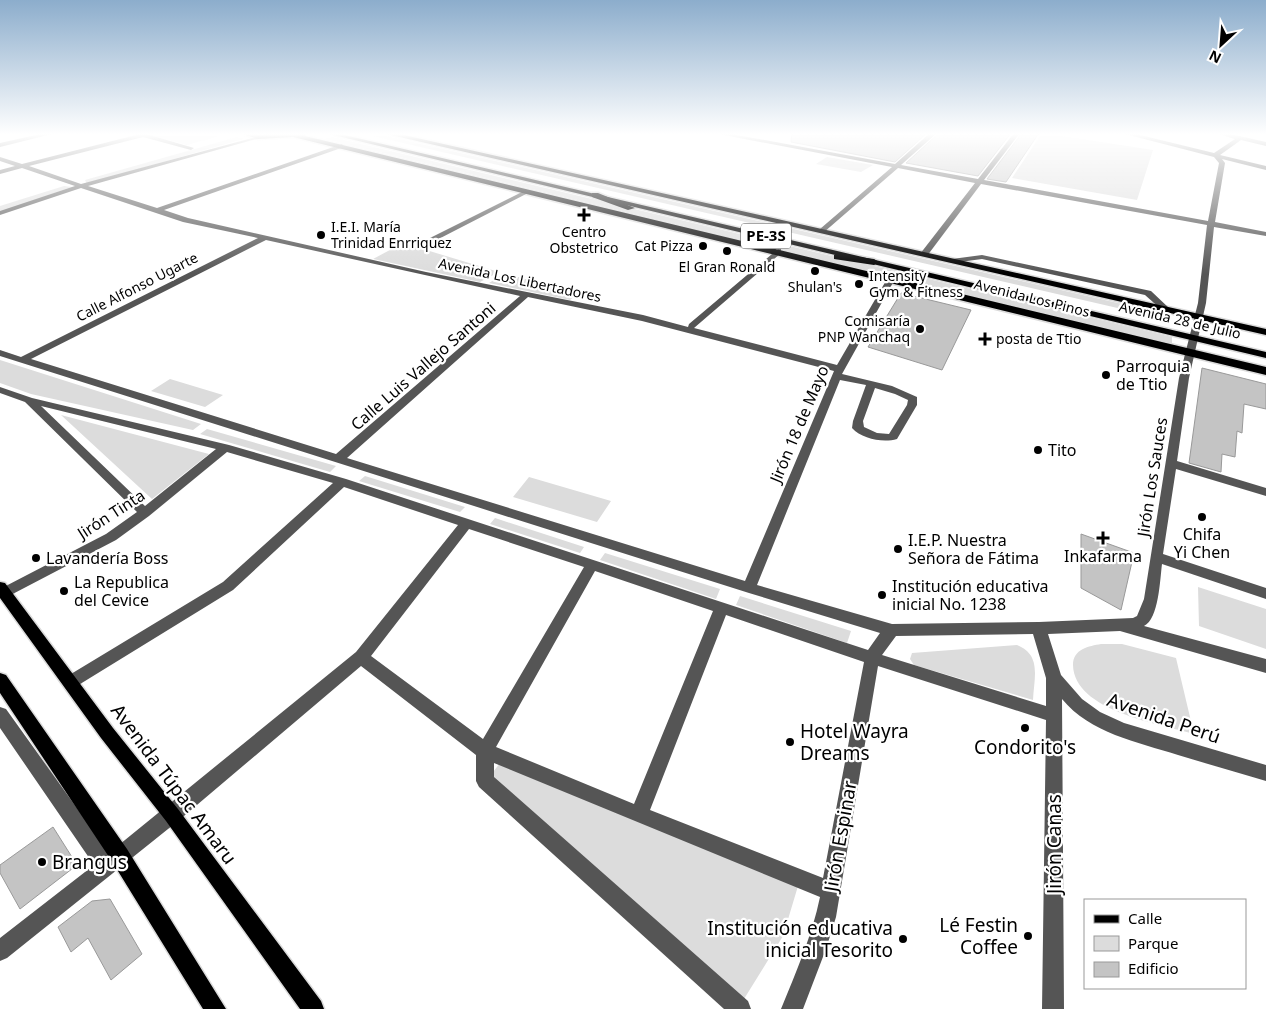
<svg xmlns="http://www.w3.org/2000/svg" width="1266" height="1009" font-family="'Noto Sans',sans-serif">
<rect width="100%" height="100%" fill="#fff"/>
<path fill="#dcdcdc" d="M141 133H230L187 145Z
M360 133H373L1166 314 1165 319Z
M1042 133 1153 150 1137 200 1012 178Z
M237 137 243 139 87 184 85 180Z
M332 137 1172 337V344L325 139Z
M827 157 873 165 861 172 816 164Z
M64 186 72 187 0 212V206Z
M403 243 499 272 480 282 373 259Z
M505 273 577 294 570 300 489 283Z
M0 360 201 424 193 430 31 394 0 383Z
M170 379 223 395 205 407 151 391Z
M61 415 209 454 152 499Z
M207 429 336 466 330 472 200 434Z
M365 476 465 507 460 512 359 481Z
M529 477 611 501 597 522 513 497Z
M495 518 584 547 580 553 490 524Z
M605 553 720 589 716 599 600 560Z
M1198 587 1266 609V649L1199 626Z
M740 596 851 631 847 643 736 605Z
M1101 644H1122L1176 658 1194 734C1160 724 1074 711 1073 665 1073 649 1089 646 1101 644Z
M1017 645C1042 655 1034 678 1033 700L914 665 910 659 912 653Z
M500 763 798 886 783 936 744 999 490 776Z"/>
<path fill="#c4c4c4" stroke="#999" d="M792 133H927L895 162 791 142Z
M939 133H1011L978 176 906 163Z
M1022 133H1039L1006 182 987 179Z
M901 293 971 310 942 370 868 347Z
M1202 368 1266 384V409L1244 404 1242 433 1237 431 1235 457 1222 454 1221 472 1189 463Z
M1081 534 1134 553 1121 610 1081 588Z
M53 827 77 865 20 909 0 873V865Z
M110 899 142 954 111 980 88 938 71 952 58 927 92 901Z"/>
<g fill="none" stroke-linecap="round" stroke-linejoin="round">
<g stroke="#dbdbdb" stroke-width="3">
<path id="major" d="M325 133H336L1266 352V358Z
M0 582 5 583 113 728 178 809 321 1001 324 1009H300L166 821 101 738 0 598Z
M0 673 6 675 127 849 226 1009H203L113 863 0 693Z"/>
</g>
<g stroke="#dbdbdb" stroke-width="3">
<path id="highway" d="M239 133 258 135 307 133 305 136 1266 367V375L293 137 258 139Z
M382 133H395L1266 329V335Z
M592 193H598L635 208 628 210 592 197Z
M837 254 874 259 879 262 874 265 834 259V255Z"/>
</g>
<path fill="#555" fill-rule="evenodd" d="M45 133H56L0 147V143Z
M132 133H143L194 148 191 150 143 137 29 166 81 184 260 136V138L88 186 157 208 342 144 344 147 164 210 188 218 426 272 643 315 688 327 689 324 778 249H781V253L694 328 837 365 887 279 894 277 895 279 842 374 892 386 917 397V405L897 439C883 443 862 439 852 428L853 421 866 385 840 380 757 585 892 624 1039 622 1133 618 1137 616 1144 599 1179 378 1198 303 1207 225 981 184 927 256H924L920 254 975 183 898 168 823 233 819 231 820 229 892 167 713 133H726L895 164 930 133H937L901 165 978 179 1014 133H1020L984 180 1208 221 1219 163 1214 157 1121 133H1132L1214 153 1235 139 1215 133H1226L1266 142V146L1241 140 1220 155 1266 166V170L1222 159 1225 163 1215 222 1266 232V236L1214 227 1206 303 1189 378 1177 461 1266 488V496L1176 469 1163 554 1266 588V599L1162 564C1160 579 1159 619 1144 626L1266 659V673L1120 631 1048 634 1061 675 1082 699 1100 712 1124 723 1266 765V781C1237 772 1207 764 1178 755 1137 742 1090 733 1062 699L1064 1009H1042L1046 720 878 666 836 917 826 949 803 1009H781C796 972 812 936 820 897L494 763V777L748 1001 751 1009H724L479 787 476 781V755L361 666 178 821 7 958 0 961V938L94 865 0 728V707L6 709 109 853 356 652 458 525 344 487 233 590 72 689 66 687 64 682 66 677 223 582 333 483 227 452 149 516 116 540 5 598 0 597V589L106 534 137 512 25 402 0 393V387L32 398 229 445 346 479 868 650 880 633 749 593 0 356V350L21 357 258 238 183 222 81 188 0 215V211L75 186 22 168 0 174V170L15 166 0 161V157L22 164 136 135ZM266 240 520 296 336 454 31 359ZM528 297 642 321 834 371 745 581 347 458ZM875 388 895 394 908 400 907 405 889 434 877 433 864 427 863 421ZM41 406 216 449 145 506ZM469 529 584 567 483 739 371 656ZM595 571 713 611 634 804 496 747ZM726 615 864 662 823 878 650 810ZM1033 634 1046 678V706L882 655 896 636Z
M526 190 529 192 528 193 423 247 416 245Z
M982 255 1151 291 1170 309 1166 312 1163 311 1145 295 982 259 952 263 948 261 952 259Z"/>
<use href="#major" fill="#000" fill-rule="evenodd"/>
<use href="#highway" fill="#000" fill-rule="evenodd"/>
</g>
<linearGradient id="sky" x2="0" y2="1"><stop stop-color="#8cadcc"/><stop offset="0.49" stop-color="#fff"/><stop offset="1" stop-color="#fff" stop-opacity="0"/></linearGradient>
<rect width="1266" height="274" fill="url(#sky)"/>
<g fill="#000" stroke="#fff" stroke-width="2">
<path d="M581.5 207.5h5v5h5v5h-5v5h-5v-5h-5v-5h5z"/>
<circle cx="321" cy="235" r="5"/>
<circle cx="703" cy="246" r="5"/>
<circle cx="727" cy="251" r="5"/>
<circle cx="815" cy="271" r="5"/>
<circle cx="859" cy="284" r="5"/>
<circle cx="920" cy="329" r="5"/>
<path d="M982.5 331.5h5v5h5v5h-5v5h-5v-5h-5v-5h5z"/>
<circle cx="1106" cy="375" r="5"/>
<circle cx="1038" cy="450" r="5"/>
<circle cx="1202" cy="517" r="5"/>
<path d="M1100.5 530.5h5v5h5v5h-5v5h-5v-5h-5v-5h5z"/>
<circle cx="898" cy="549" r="5"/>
<circle cx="36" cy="558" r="5"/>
<circle cx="64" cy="591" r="5"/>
<circle cx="882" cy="595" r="5"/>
<circle cx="1025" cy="728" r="5"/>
<circle cx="790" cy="742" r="5"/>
<circle cx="42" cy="862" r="5"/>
<circle cx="1028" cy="936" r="5"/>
<circle cx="903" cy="939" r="5"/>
</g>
<g text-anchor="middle" stroke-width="4.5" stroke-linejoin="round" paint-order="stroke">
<g font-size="14" fill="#000" stroke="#fff" text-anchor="start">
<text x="331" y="232">I.E.I. María<tspan x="331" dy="16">Trinidad Enrriquez</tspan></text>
<text x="584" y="237" text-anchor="middle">Centro<tspan x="584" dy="16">Obstetrico</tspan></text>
<text x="693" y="251" text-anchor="end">Cat Pizza</text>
<text x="727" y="272" text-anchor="middle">El Gran Ronald</text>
<text x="869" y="281">Intensity<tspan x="869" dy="16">Gym &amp; Fitness</tspan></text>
<text x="815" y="292" text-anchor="middle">Shulan's</text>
<text x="910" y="326" text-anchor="end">Comisaría<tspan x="910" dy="16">PNP Wanchaq</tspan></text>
<text x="996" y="344">posta de Ttio</text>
</g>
<g font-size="14" fill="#000" stroke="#fff">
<text transform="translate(520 280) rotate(12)" y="5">Avenida Los Libertadores</text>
<text transform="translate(137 287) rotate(-27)" y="5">Calle Alfonso Ugarte</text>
<text transform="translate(1032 298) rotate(14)" y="5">Avenida Los Pinos</text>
<text transform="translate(1180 320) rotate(13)" y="5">Avenida 28 de Julio</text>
</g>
<rect fill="#fff" stroke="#4c4c4c" stroke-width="1" x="741" y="223.5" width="50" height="25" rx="4"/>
<g font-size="15" font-weight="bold" fill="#000">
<text x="766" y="241">PE-3S</text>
</g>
<g font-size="16" fill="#000" stroke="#fff">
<text transform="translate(423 366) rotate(-41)" y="6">Calle Luis Vallejo Santoni</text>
<text transform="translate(799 424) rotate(-67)" y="6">Jirón 18 de Mayo</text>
<text transform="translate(1152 477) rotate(-81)" y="6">Jirón Los Sauces</text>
<text transform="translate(111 514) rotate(-33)" y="6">Jirón Tinta</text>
</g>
<g font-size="16" fill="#000" stroke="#fff" text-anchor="start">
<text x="1116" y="372">Parroquia<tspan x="1116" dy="18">de Ttio</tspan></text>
<text x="1048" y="456">Tito</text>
<text x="1202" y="540" text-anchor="middle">Chifa<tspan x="1202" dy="18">Yi Chen</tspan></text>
<text x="908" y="546">I.E.P. Nuestra<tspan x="908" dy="18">Señora de Fátima</tspan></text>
<text x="1103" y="562" text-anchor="middle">Inkafarma</text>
<text x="46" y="564">Lavandería Boss</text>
<text x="74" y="588">La Republica<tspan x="74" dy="18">del Cevice</tspan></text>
<text x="892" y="592">Institución educativa<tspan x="892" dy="18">inicial No. 1238</tspan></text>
</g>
<g font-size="19" fill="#000" stroke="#fff">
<text transform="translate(1164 718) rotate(19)" y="7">Avenida Perú</text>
<text transform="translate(174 784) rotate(53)" y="7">Avenida Túpac Amaru</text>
<text transform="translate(840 836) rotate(-80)" y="7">Jirón Espinar</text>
<text transform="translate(1054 844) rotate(-90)" y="7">Jirón Canas</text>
</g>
<g font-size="19" fill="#000" stroke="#fff" text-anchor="start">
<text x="800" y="738">Hotel Wayra<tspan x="800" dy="22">Dreams</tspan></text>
<text x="1025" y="754" text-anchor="middle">Condorito's</text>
<text x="52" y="869">Brangus</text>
<text x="1018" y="932" text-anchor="end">Lé Festin<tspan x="1018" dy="22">Coffee</tspan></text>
<text x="893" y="935" text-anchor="end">Institución educativa<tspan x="893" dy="22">inicial Tesorito</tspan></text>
</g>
</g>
<rect x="1084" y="899" width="162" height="90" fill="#ffffff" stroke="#999999"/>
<rect x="1094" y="915" width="25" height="8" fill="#000000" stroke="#999999"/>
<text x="1128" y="924" font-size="15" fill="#000000">Calle</text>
<rect x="1094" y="936" width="25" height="15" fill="#dcdcdc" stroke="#999999"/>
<text x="1128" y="949" font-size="15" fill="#000000">Parque</text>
<rect x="1094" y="962" width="25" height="15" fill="#c4c4c4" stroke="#999999"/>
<text x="1128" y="974" font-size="15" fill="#000000">Edificio</text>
<g transform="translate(1221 45) rotate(206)" stroke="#ffffff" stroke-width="4" paint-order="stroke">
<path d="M0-4L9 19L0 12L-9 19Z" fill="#000000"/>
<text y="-8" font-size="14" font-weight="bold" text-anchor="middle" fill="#000000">N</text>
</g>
</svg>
